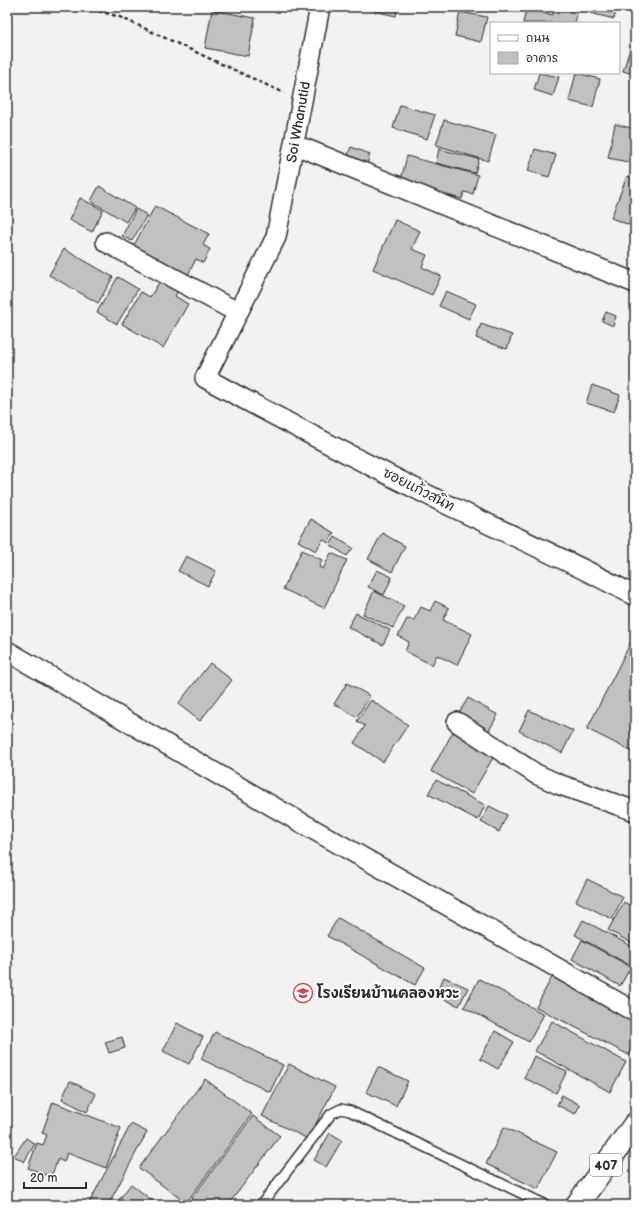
<svg xmlns="http://www.w3.org/2000/svg" width="642" height="1212" font-family="'Balsamiq Sans','Playpen Sans Thai',sans-serif">
<rect width="100%" height="100%" fill="#f2f2f2"/>
<filter id="ink" filterUnits="userSpaceOnUse"><feTurbulence type="fractalNoise" baseFrequency=".025" numOctaves="2"/><feDisplacementMap in="SourceGraphic" scale="8" xChannelSelector="R" yChannelSelector="G"/><feConvolveMatrix kernelMatrix="1 2 1 2 8 2 1 2 1" color-interpolation-filters="sRGB"/></filter>
<g filter="url(#ink)">
<path fill="#c1c1c1" stroke="#2b2b2b" d="M370 7H398L396 16 369 10Z
M555 7 578 11 575 23H523L526 9 553 15Z
M592 7H617L614 19 590 13Z
M212 10 255 18 248 56 205 48Z
M460 12 487 17 481 42 455 36Z
M635 33V75L623 71Z
M539 73 559 77 553 96 534 90Z
M576 73 600 79 593 107 569 101Z
M400 105 435 115 427 139 393 128Z
M444 120 496 135 488 161 436 145Z
M615 124 635 129 628 162 608 158Z
M351 147 370 154 367 164 347 157Z
M439 149 479 159 475 173 436 163Z
M535 149 556 155 549 177 528 171Z
M407 156 478 175 473 194 464 192 462 199 400 183Z
M627 176 635 179V227L611 218Z
M99 186 135 208 126 222 91 201Z
M80 198 103 210 92 232 69 220Z
M155 206 209 234 203 245 210 249 203 263 196 259 188 275 133 247Z
M136 209 147 215 132 241 122 236Z
M395 220 420 231 412 249 427 255 422 267 441 276 432 295 373 269Z
M64 249 113 277 98 303 49 275Z
M118 277 138 289 117 324 97 312Z
M160 281 178 291 175 296 188 304 163 348 122 324 141 292 150 297Z
M446 291 476 304 469 319 439 306Z
M606 312 616 316 613 326 602 321Z
M481 324 512 335 507 349 476 338Z
M592 385 620 395 614 412 586 403Z
M311 519 334 533 328 543 323 539 316 551 298 541Z
M382 533 405 546 392 572 368 559Z
M335 537 353 548 347 556 330 545Z
M302 550 322 560 319 567 323 569 331 553 347 560 324 608 283 589Z
M186 556 216 571 208 586 178 571Z
M377 570 392 577 384 595 368 587Z
M374 591 404 606 393 628 363 614Z
M435 601 449 608 443 620 472 634 457 665 437 655 432 665 405 651 409 642 398 636 407 619 414 620 421 607 430 611Z
M356 613 390 630 383 645 348 627Z
M635 634V753L587 729Z
M210 663 232 680 200 721 178 704Z
M347 683 370 696 357 717 334 704Z
M468 698 498 715 487 734 457 717Z
M371 700 408 725 383 762 354 743 365 726 357 721Z
M529 710 573 731 562 753 519 731Z
M453 732 494 756 472 794 431 771Z
M436 780 485 805 478 820 428 794Z
M489 806 507 815 499 832 481 822Z
M587 879 623 897 612 919 576 901Z
M624 902 635 908V945L608 930Z
M338 918 425 968 415 985 327 936Z
M583 920 635 948V968L575 935Z
M582 940 631 967 620 986 572 959Z
M444 977 468 988 459 1006 435 995Z
M552 977 635 1021V1045L629 1055 536 1007Z
M479 979 544 1014 529 1042 464 1007Z
M552 1021 626 1062 610 1092 535 1051Z
M177 1023 203 1037 189 1064 163 1051Z
M495 1031 514 1042 498 1069 480 1059Z
M215 1032 283 1065 270 1092 201 1059Z
M122 1037 125 1048 109 1053 105 1042Z
M534 1056 567 1071 556 1093 524 1078Z
M289 1064 335 1087 308 1139 262 1116Z
M378 1067 408 1081 396 1106 366 1092Z
M205 1079 252 1114 186 1203 139 1168Z
M70 1081 96 1094 87 1112 62 1099Z
M562 1095 580 1105 575 1114 557 1105Z
M53 1102 121 1128 106 1168 67 1153 64 1162 58 1159 51 1177 28 1168 37 1143 43 1145 47 1135 42 1133Z
M253 1116 280 1136 228 1205H193L189 1202Z
M131 1124 147 1132 108 1205H88Z
M504 1127 557 1152 538 1189 486 1164Z
M330 1133 342 1140 326 1167 314 1160Z
M26 1138 35 1144 24 1162 14 1156Z
M131 1184 158 1205H115Z"/>
<g fill="none" stroke-linecap="round" stroke-linejoin="round">
<g stroke="#2b2b2b" stroke-width="12">
<path id="lane" d="M261 1205 331 1114 341 1109 350 1111 546 1205"/>
</g>
<g stroke="#2b2b2b" stroke-width="22">
<path id="street" d="M320 7 276 237 205 378C284 421 364 463 444 503 508 534 573 562 635 596
M294 146 306 149 635 283
M106 242 237 312
M7 651 272 806 635 1012
M457 722 536 774 558 784 635 811"/>
</g>
<g stroke="#2b2b2b" stroke-width="25">
<path id="primary" d="M577 1205 635 1124"/>
</g>
<path stroke="#2b2b2b" stroke-width="2.5" stroke-dasharray="4 3" stroke-linecap="butt" d="M85 7 120 17 284 93"/>
<use href="#lane" stroke="#fff" stroke-width="9"/>
<use href="#street" stroke="#fff" stroke-width="19"/>
<use href="#primary" stroke="#fff" stroke-width="22"/>
</g>
</g>
<defs>
<g id="school-ring" transform="scale(1)"><circle r="9.5" fill="#fff" stroke="#d1495b" stroke-width="1.5"/><path d="M0-5L7-2L0 1L-7-2ZM-4 1L0 2.5L4 1V4Q0 6-4 4Z" fill="#d1495b"/></g>
</defs>
<g fill-rule="evenodd">
<use href="#school-ring" x="303" y="993"/>
</g>
<g text-anchor="middle" stroke-width="4" stroke-linejoin="round" paint-order="stroke">
<rect fill="#fff" stroke="#6b6b6b" stroke-width="1" x="590" y="1154" width="32" height="22" rx="3"/>
<g font-size="13" font-weight="bold" fill="#2b2b2b">
<text x="606" y="1170">407</text>
</g>
<g font-size="14" fill="#2b2b2b" stroke="#fff">
<text transform="translate(298 122) rotate(-80)" y="5">Soi Whanutid</text>
<text transform="translate(419 489) rotate(27)" y="5">ซอยแก้วสนิท</text>
</g>
<g font-size="14" font-weight="bold" fill="#2b2b2b" stroke="#fff" text-anchor="start">
<text x="317" y="998">โรงเรียนบ้านคลองหวะ</text>
</g>
</g>
<rect width="642" height="1212" fill="none" stroke="#fff" stroke-width="24"/>
<rect x="12" y="12" width="618" height="1188" fill="none" stroke="#2b2b2b" stroke-width="1.5" filter="url(#ink)"/>
<rect x="490" y="22" width="130" height="52" fill="#ffffff" stroke="#aaaaaa"/>
<rect x="498" y="35" width="20" height="6" fill="#ffffff" stroke="#aaaaaa"/>
<text x="526" y="42" font-size="12" fill="#2b2b2b">ถนน</text>
<rect x="498" y="52" width="20" height="12" fill="#c1c1c1" stroke="#aaaaaa"/>
<text x="526" y="62" font-size="12" fill="#2b2b2b">อาคาร</text>
<path d="M24 1182v6h62v-6" fill="none" stroke="#2b2b2b" stroke-width="2"/>
<text x="30" y="1182" font-size="12" fill="#2b2b2b" stroke="#ffffff" stroke-width="3" paint-order="stroke">20 m</text>
</svg>
